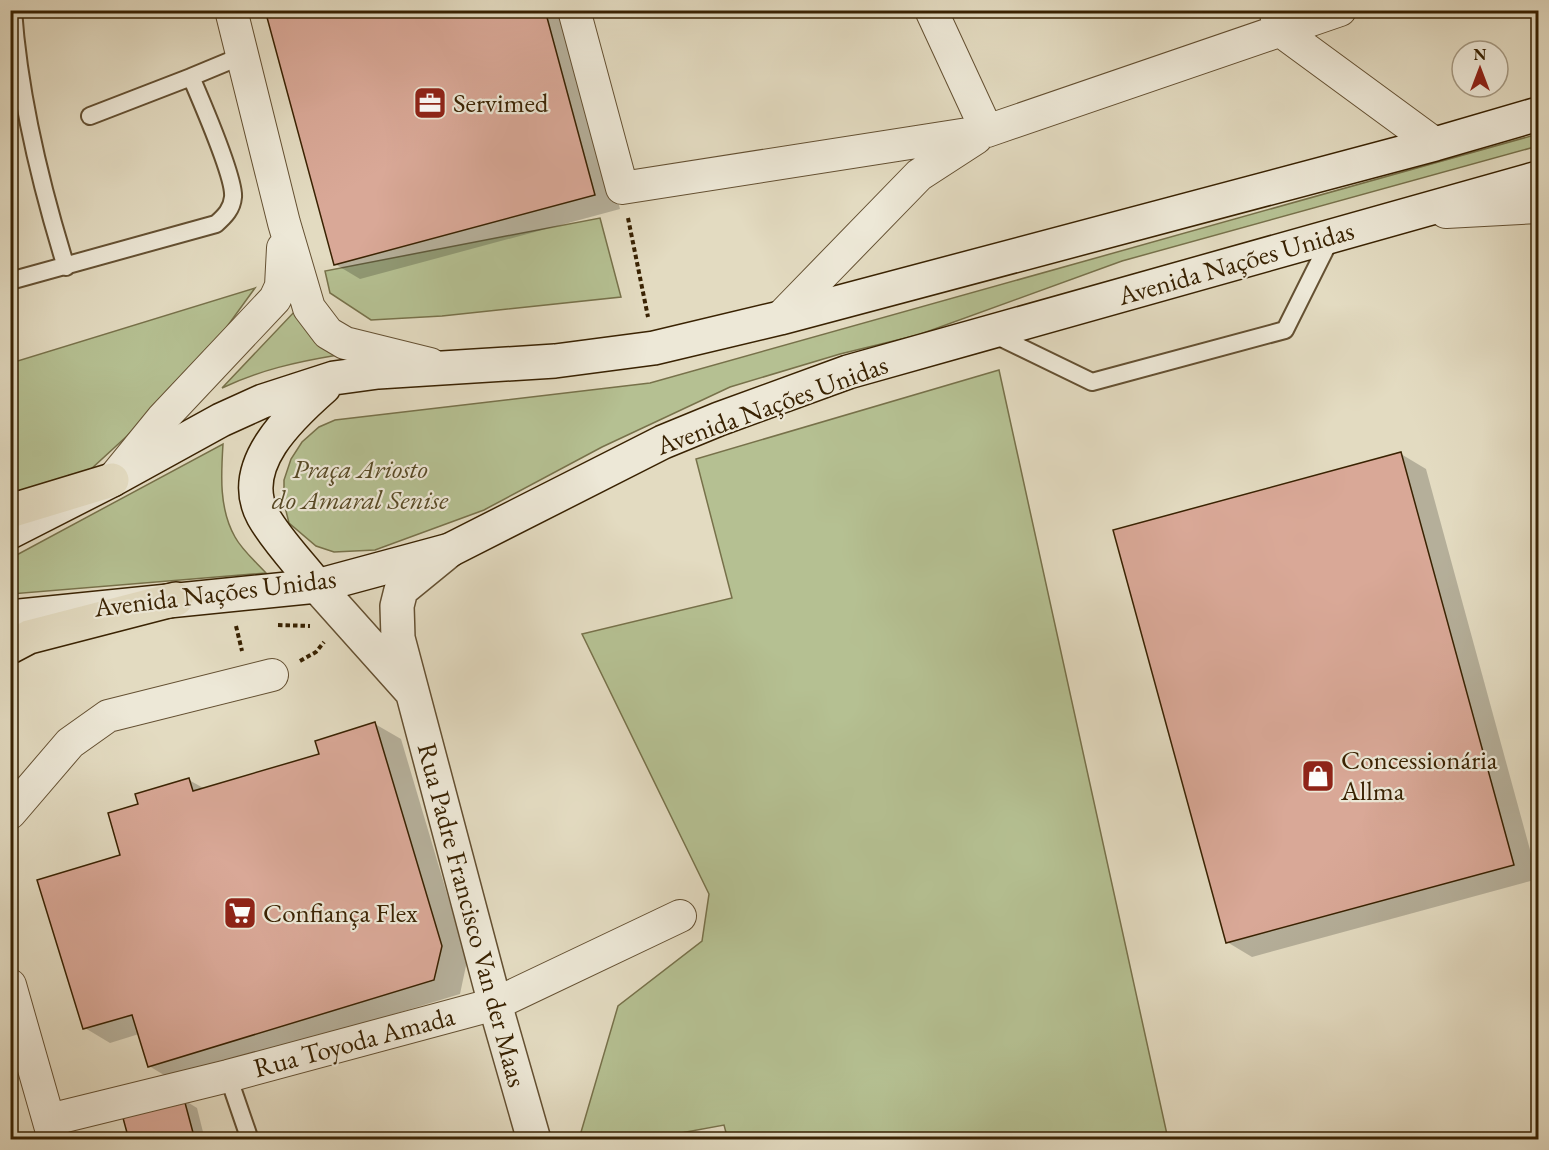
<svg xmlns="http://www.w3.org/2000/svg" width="1549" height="1150" font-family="'EB Garamond',serif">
<rect width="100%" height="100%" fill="#e3dbc1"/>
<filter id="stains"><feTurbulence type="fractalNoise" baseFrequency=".00333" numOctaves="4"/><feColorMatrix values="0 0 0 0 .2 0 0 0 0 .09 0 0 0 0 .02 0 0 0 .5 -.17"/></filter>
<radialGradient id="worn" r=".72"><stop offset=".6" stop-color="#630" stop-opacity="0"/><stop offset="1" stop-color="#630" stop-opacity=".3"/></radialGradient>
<path fill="#b5c092" stroke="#77714a" stroke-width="1.5" d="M1538 134V146L1122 261 918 335 840 354 730 387 602 447 484 510 375 550 334 552 316 546 289 523 284 503V480L291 459 302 442 319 427 335 420 650 383Z
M600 218 621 297 442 316 371 320 330 293 325 271Z
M255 288 210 350 127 436 91 469 40 488 11 495V363Z
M296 310 338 355C296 362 260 370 222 388Z
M999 370 1168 1139 728 1140 724 1125 648 1139H579L618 1006 702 941 709 894 582 634 732 598 696 459Z
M223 444C221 475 219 509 235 537 242 550 256 562 266 573L11 594V558Z"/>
<path fill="#0003" d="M266 10H566L620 209 360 279 335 264Z
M1401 454 1426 469 1538 879 1252 957 1227 942Z
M375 724 401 739 467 961 460 994 174 1081 149 1066 139 1034 110 1043 85 1028 140 805 189 780 205 789 321 755Z
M184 1100 197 1108 205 1140H131Z"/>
<path fill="#d9a897" stroke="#392202" stroke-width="1.5" d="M265 10H545L595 195 334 265Z
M1401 452 1514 865 1226 943 1113 530Z
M375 722 442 946 434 980 148 1067 132 1015 83 1029 37 880 120 855 108 813 138 804 135 794 189 778 193 791 319 754 315 741Z
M184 1099 195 1140H129L123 1118Z"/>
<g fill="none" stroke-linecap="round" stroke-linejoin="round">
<g stroke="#645032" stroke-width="20">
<path id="service" d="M13 10C19 97 40 183 66 267
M90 116 191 77
M10 281 216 224C225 216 232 209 233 197 235 178 200 98 191 77L244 55
M993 334 1092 382 1285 330 1332 236
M228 1076 250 1140"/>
</g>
<g stroke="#645032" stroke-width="34">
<path id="minor" d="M231 10 284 223 309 308 328 333 345 343 430 364
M574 10 622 188 987 131 1340 10
M931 10 987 131
M1276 14 1281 31 1435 144
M1446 212 1538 207
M780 318 919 175 976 138
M113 479 162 419 275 299 281 286 283 248
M10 813 70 743 108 716 272 675
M10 985 54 1139
M49 1120 228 1076 495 1004 680 916"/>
</g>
<g stroke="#645032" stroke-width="36">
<path id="tertiary" d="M450 550 401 590 397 606 398 638 495 1004 534 1140
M317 586 410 690"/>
</g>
<g stroke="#392202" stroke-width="36">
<path id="secondary" d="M10 532 112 480 221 420 263 401 334 378 378 372 555 361 654 348 780 318 1435 144 1538 114
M317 586C300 564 277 541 263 516 236 466 291 416 324 387
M10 617 317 586 450 550 663 442 719 419 848 372 1538 178"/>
</g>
<g stroke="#392202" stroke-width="36">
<path id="trunk" d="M10 511 112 480
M10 647 29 637 176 599"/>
</g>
<path stroke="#392202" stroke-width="4" stroke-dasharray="4.5 3" stroke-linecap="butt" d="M628 218 648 317
M278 625 310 626
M236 626 242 651
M300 661 316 652 324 642"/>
<use href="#service" stroke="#ede8d7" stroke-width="16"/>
<use href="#minor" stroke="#ede8d7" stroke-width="32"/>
<use href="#tertiary" stroke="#ede8d7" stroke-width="33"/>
<use href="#secondary" stroke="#ede8d7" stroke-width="33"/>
<use href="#trunk" stroke="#e3dbc1" stroke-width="33"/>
</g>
<defs>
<g id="office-square" transform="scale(1.725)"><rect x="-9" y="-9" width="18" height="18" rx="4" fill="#8f2418" stroke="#ede8d7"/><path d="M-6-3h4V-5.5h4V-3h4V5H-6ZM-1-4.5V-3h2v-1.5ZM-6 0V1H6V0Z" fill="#fff"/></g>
<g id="shop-square" transform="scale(1.725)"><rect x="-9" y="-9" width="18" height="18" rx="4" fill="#8f2418" stroke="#ede8d7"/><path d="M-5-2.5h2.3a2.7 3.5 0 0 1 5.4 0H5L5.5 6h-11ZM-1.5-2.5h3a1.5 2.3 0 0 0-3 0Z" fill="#fff"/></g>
<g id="supermarket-square" transform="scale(1.725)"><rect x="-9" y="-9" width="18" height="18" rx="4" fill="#8f2418" stroke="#ede8d7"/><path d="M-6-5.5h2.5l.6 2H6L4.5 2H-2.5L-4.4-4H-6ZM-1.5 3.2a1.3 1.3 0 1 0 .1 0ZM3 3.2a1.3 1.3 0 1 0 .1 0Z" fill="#fff"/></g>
</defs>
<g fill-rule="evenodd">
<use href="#office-square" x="430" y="103"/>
<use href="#shop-square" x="1318" y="776"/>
<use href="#supermarket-square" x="240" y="913"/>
</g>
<g text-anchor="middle" stroke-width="4.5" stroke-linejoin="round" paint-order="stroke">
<g font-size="27" fill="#392202" stroke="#ede8d7" text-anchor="start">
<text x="453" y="112">Servimed</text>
<text x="1341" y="769">Concessionária<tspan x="1341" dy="31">Allma</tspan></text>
<text x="263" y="922">Confiança Flex</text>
</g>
<g font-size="27" fill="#392202" stroke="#ede8d7">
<text transform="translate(1236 263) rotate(-16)" y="9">Avenida Nações Unidas</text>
<text transform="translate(772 405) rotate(-20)" y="9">Avenida Nações Unidas</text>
<text transform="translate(215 593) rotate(-7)" y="9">Avenida Nações Unidas</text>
<text transform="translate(472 915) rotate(75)" y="9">Rua Padre Francisco Van der Maas</text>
<text transform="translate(354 1042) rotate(-15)" y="9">Rua Toyoda Amada</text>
</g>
<g font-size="27" font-style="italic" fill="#584a26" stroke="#ede8d7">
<text x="360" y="478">Praça Ariosto<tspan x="360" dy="31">do Amaral Senise</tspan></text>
</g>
</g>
<rect width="1549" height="1150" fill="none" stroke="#e3dbc1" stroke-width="36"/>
<rect x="12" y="12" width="1525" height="1126" fill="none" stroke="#392202" stroke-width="3"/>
<rect x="18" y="18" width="1513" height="1114" fill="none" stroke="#392202" stroke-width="1.5"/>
<g transform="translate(1480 69)"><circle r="28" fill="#ede8d7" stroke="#a59982" stroke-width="1.5"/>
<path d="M0-4.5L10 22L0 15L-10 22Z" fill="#8f2418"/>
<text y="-9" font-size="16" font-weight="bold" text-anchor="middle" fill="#392202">N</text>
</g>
<rect width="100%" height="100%" filter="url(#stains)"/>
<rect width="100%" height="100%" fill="url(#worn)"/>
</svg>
